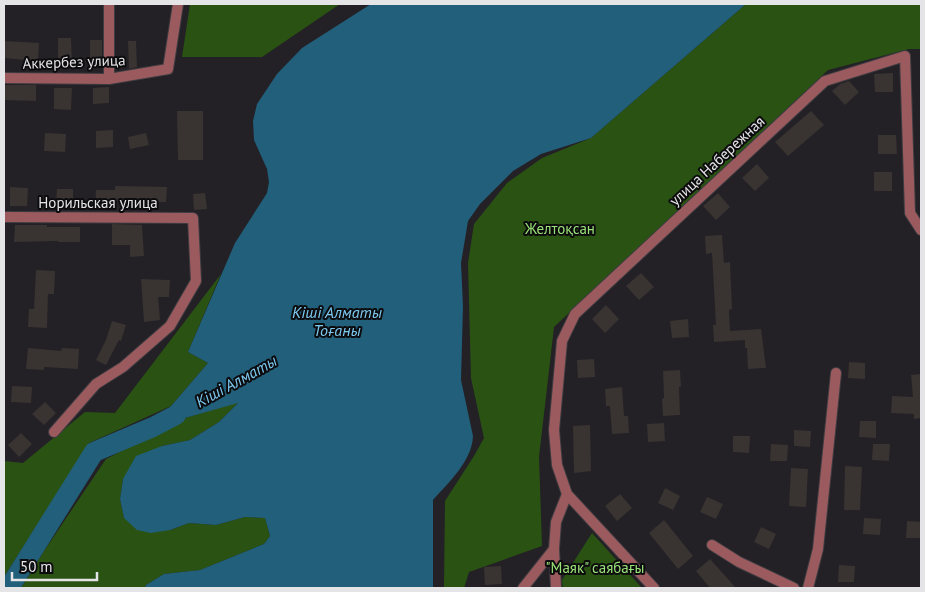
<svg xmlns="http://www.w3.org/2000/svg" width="925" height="592" font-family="'PT Sans',sans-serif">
<rect width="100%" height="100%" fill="#232126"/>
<path fill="#2a5313" d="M190 4H340L262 57H182Z
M746 4H921V49H909L828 70 554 327 539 457 542 546 469 572 464 588H444L445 501 474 456 484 438 471 378 468 263 474 224 507 183 542 158 591 138Z
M221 274 188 352 208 363 171 406 89 443 4 577V461L23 463 85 412 115 413Z
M239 402 219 422 190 440 162 446 123 479 120 499 124 518 170 530 189 523 216 525 245 517 265 518 270 536 264 544 200 570 164 574 146 585 145 588H21L44 551 106 459 188 417Z
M592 533 642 588H563L562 580Z"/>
<path fill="#225f7a" d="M371 4H746L591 138 541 154 513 171 480 204 468 221 461 263 463 306 461 380 473 436C472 461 449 482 433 500V588H145L146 585 164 574 200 570 264 544 270 536 265 518 245 517 216 525 189 523 170 530 151 533 137 530 124 518 120 499 123 479 136 456 162 446 190 440 219 422 238 403 153 427 208 363 188 352 235 243 267 193 269 182 267 169 254 140 253 121 257 104 277 74 302 48Z"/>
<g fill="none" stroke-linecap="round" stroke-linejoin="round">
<path stroke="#225f7a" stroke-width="20" d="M9 588 94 452 153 427 176 415"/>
</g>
<path fill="#393331" d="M58 38H71L72 64H58Z
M90 40H102V59H90Z
M4 41 39 43 38 61 4 58Z
M128 41H136L137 67 129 69Z
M893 73V92H875L874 74Z
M849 81 859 92 845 105 832 91 840 84Z
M4 85H36V101L4 100Z
M109 87V103L93 104V88Z
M54 88H72L71 110 54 109Z
M177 111H203V160H178Z
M811 111 824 125 788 156 775 142Z
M113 130V147L96 148V131Z
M45 133 66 134 65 152 44 151Z
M146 133 149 145 130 149 128 137Z
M878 135H896L897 154H878Z
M757 164 769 178 755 191 742 178Z
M874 172H892V191H874Z
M115 186 167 187 166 202 109 201V208H95L96 190H115Z
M10 187 28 188 27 206H10Z
M57 189H73V206H56Z
M205 193 207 209 194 210 193 194Z
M718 193 730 207 716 220 703 206Z
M112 224 142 225 144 256 130 257V245H112Z
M15 225H47V227H80V242H58V241L14 242Z
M722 235 724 263 730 262 732 309 729 310 730 331 761 329 766 368 748 369 747 348H745V340L714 342 713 325H716L712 253 706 254 705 236Z
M36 270 55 271 54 294H48L47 328 28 327 29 309H34Z
M641 273 654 287 639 300 626 286Z
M141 279 170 280 169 297H158L160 320 144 322Z
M606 305 619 319 605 333 592 319Z
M688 319 689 337 672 338 670 321Z
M112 321 126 325 121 341 119 340 106 365 96 360 106 340Z
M28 348 61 351 62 348 79 349 78 369 44 367V370L26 369Z
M594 359 595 377 578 378 577 360Z
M849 362 865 363V379L848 378Z
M680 370 681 387H679L680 415 663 416 662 399 664 398 663 371Z
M921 374V418L914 419V414L891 413 892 396 913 397 911 375Z
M12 386 32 387 31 403 11 402Z
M622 387 624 416H628L629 433 612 434 610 406H606L605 389Z
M45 402 56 413 44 425 32 414Z
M860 421H876V438L859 437Z
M664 423 665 441 648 442 647 424Z
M590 425 591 471 574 473 573 426Z
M794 430 811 431 810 447 794 446Z
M21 433 32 444 19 457 8 445Z
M733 436H750L749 453 733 452Z
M771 444 788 445 787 461H770Z
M873 444H890L889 461 872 460Z
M845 466 862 467 860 510H844Z
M791 468 808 469 806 507 789 506Z
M665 488 680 496 673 510 658 503Z
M620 494 632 508 617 521 605 506Z
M707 497 723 504 716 519 700 512Z
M864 518 881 519 880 535 863 534Z
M664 520 693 556 678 569 649 533Z
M907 521 921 522V538H906Z
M761 527 776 534 769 549 754 542Z
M710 559 736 588H710L696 571Z
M839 565 855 566 854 582H838Z
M501 566 502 584 485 585 484 567Z"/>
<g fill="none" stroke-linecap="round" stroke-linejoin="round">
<g stroke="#3e3c41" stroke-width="12">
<path id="minor" d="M4 78 109 79 168 69 178 4
M109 79V4
M4 217 193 218 196 281 170 326 123 367 96 384 54 432
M712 545 739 562 794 588
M554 549 556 588
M523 588 554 549 556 522 567 494
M654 588 567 494 557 465 554 430 562 341 575 314 825 81 905 56 910 213 921 230
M808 588 818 549 836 373"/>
</g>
<use href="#minor" stroke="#9b5b5e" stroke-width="10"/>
</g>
<g text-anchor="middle" stroke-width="4" stroke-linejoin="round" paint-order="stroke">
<g font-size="15" fill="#e5e4e7" stroke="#0c0b0d">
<text transform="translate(74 62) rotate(-2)" y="5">Аккербез улица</text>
<text transform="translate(717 161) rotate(-43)" y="5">улица Набережная</text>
<text x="98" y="208">Норильская улица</text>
</g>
<g font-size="15" fill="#9ae378" stroke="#0c0b0d">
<text x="560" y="234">Желтоқсан</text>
<text x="595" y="573">"Маяк" саябағы</text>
</g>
<g font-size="16" font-style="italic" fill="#7dcaf1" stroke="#0c0b0d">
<text x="337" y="318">Кіші Алматы<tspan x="337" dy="18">Тоғаны</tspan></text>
<text transform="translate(236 381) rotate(-29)" y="6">Кіші Алматы</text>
</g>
</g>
<rect width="925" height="592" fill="none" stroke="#e5e4e7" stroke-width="10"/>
<path d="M12 572v8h85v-8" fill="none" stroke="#e5e4e7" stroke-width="2.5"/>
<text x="20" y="572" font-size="15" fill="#e5e4e7" stroke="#0c0b0d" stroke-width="4" paint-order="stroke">50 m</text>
</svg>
